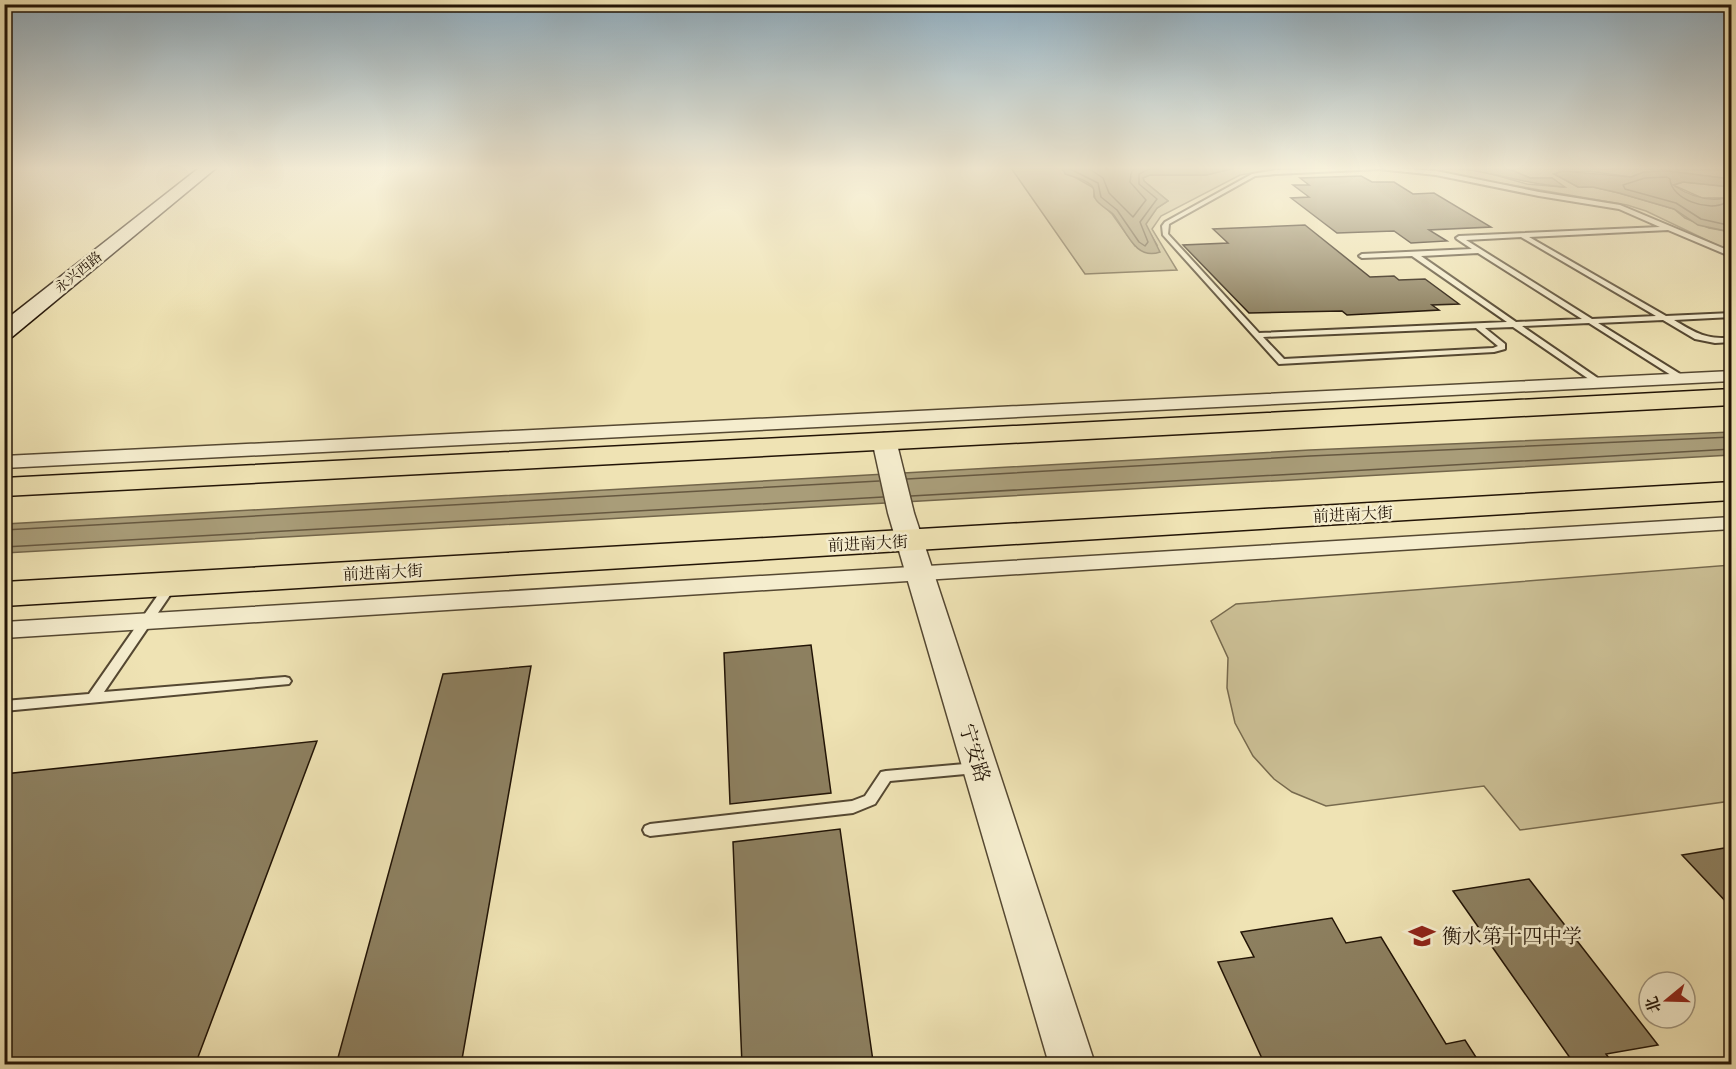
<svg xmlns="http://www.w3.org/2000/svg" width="1736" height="1069" font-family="Vollkorn,'Noto Serif SC',serif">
<rect width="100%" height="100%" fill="#efe3b4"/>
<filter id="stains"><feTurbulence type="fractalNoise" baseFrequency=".00333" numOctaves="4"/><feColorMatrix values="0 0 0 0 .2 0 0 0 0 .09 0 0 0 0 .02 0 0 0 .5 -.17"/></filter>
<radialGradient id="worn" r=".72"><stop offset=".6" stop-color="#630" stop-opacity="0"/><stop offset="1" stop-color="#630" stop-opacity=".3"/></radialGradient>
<path fill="#ccc096" stroke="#776a4e" stroke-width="1.5" d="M1011 168H1063L1062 170 1094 188V197L1112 214 1135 246 1157 245 1145 224 1157 208 1168 201 1144 181 1143 178 1149 175H1206L1235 168H1316L1271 170 1240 175 1161 216 1152 229 1177 270 1085 274Z
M1412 168 1477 170 1527 184 1563 187 1552 178H1530L1507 168 1731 170V179L1667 171 1644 172 1631 177 1588 171 1554 174 1578 187H1593L1619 193 1674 209 1685 218 1709 228 1731 232V246L1721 247 1646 211 1627 205Z
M1683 182 1731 187V191L1724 195 1725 198H1702L1673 185Z
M1731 565V801L1520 830 1484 786 1326 806 1292 792 1274 779 1253 756 1235 723 1227 688 1228 658 1211 621 1236 604Z"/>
<path fill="#a99d79" stroke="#73664b" stroke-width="1.5" d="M1063 168H1235L1206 175H1150L1143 178 1144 181 1168 201 1157 208 1146 224 1160 252C1135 261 1126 230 1113 214 1108 209 1098 205 1095 198 1093 193 1096 190 1091 185 1085 179 1074 177 1065 174Z
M1456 168H1507L1530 178H1552L1565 187C1528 185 1493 172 1456 168Z
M1563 171 1631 177 1644 172 1667 171 1731 179V187L1683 182 1673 185C1688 195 1706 202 1725 198L1724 191H1731L1730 215 1731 232 1698 225 1674 209 1619 193 1593 187H1578L1554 174Z
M1731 432V455L5 553V524L1310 450Z"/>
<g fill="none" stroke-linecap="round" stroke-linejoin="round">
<path stroke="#665840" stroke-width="1.5" d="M1068 168 1098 183 1101 197 1117 210 1139 242 1145 246 1148 242 1140 222 1157 199 1139 184V174L1149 169 1215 168
M1088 168 1103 178 1109 193 1133 217 1146 200 1130 182 1131 174 1134 168
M1732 197C1730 199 1728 202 1725 203 1708 212 1671 199 1670 179L1667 177 1645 178 1623 185 1625 189 1676 203 1701 219 1732 226
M907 479 1310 456 1732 437
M911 496 1732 449
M4 530 879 481
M4 547 883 497"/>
</g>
<path fill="#8d8060" stroke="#221406" stroke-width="1.5" d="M1361 176 1372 182H1394L1413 194 1434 193 1491 227 1429 230 1447 241 1411 243 1394 231 1337 233 1291 198 1309 197 1293 185H1309L1300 178Z
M1305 225 1370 277 1394 276 1399 280 1425 279 1459 304 1432 305 1439 310 1347 315 1342 311 1249 313 1183 245 1228 243 1213 229Z
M811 645 831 793 730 804 724 653Z
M531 666 461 1065H336L443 674Z
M317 741 195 1065H4V774Z
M840 829 873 1061 847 1065H742L733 842Z
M1731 847V907L1682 855Z
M1529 879 1658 1045 1606 1054 1614 1065H1575L1453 891Z
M1332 918 1346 943 1381 937 1446 1044 1465 1040 1481 1065H1265L1218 962 1254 957 1241 932Z"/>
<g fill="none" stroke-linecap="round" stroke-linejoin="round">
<g stroke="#554832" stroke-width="4">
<path id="service" d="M1340 168H1397L1436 171 1539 192 1620 205 1732 252V257L1668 230 1529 237 1666 316 1732 313V317L1674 320C1696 333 1704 339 1732 338V342L1715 343 1695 339 1663 320 1598 323 1685 377V381L1682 382 1589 323 1522 326 1602 381 1603 383 1599 386 1513 327 1485 328 1505 344V349L1494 352 1279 364 1163 235 1162 226 1165 222 1252 174 1276 170ZM1379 169 1436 175 1539 196 1619 209 1660 227 1459 236 1456 238 1457 239 1472 249 1362 254 1359 256 1362 258 1412 256 1507 322 1259 333 1168 234 1169 224 1255 176 1276 174ZM1521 237 1656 316 1592 319 1466 240ZM1478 253 1582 319 1516 322 1421 256ZM1476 328 1498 346 1493 348 1284 359 1263 337Z
M171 581 177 585 104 692 285 677 289 678 291 681 289 684 4 711V701L89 694 167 582Z
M976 763 981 764 983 768 981 772 976 773 890 781 875 804 853 813 650 836 645 834 643 830 645 826 650 824 852 801 865 796 881 772 886 771Z"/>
</g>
<g stroke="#554832" stroke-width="3">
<path id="minor" d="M1732 371V381L4 468V456Z
M1732 517V529L4 638V622Z"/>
</g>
<g stroke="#554832" stroke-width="3">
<path id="tertiary" d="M884 433 892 435 896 440 914 513 1095 1064H1049L888 513 872 440 876 435Z"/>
</g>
<g stroke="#221406" stroke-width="3">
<path id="secondary" d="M199 168H216L12 337 4 338V321Z"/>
</g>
<g stroke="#221406" stroke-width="3">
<path id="primary" d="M1732 389V405L4 496V478Z
M1732 482V500L4 606V582Z"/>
</g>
<use href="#service" fill="#f5edce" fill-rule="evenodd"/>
<use href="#minor" fill="#f5edce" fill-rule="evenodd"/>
<use href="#tertiary" fill="#f5edce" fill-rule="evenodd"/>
<use href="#secondary" fill="#f5edce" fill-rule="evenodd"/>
<use href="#primary" fill="#efe3b4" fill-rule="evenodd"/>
</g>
<linearGradient id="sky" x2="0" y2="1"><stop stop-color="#8fabbc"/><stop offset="0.53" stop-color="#f8f2dd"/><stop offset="1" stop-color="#f8f2dd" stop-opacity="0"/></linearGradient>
<rect width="1736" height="317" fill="url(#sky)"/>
<defs>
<g id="school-bare" transform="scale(2.07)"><path d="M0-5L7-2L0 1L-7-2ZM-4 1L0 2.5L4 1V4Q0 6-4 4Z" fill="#8f2418" stroke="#f5edce" stroke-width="2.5" paint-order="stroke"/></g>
</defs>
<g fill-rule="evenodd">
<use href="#school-bare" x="1422" y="936"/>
</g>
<g text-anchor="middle" stroke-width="5" stroke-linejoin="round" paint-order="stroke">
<g font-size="14" fill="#221406" stroke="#f5edce">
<text transform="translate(78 272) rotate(-39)" y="5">永兴西路</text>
</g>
<g font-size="16" fill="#221406" stroke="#f5edce">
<text transform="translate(1353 514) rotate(-3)" y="6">前进南大街</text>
<text transform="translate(868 543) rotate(-3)" y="6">前进南大街</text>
<text transform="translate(383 572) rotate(-3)" y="6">前进南大街</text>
</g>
<g font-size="20" fill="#221406" stroke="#f5edce">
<text transform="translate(975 753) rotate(73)" y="7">宁安路</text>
</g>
<g font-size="20" fill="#221406" stroke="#f5edce" text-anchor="start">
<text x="1442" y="943">衡水第十四中学</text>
</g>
</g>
<rect width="1736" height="1069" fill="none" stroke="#efe3b4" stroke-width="24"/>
<rect x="6" y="6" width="1724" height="1057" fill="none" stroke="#221406" stroke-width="3"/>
<rect x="12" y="12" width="1712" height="1045" fill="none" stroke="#221406" stroke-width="1.5"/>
<g transform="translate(1667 1000) rotate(251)"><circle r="28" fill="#f5edce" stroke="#a1967e" stroke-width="1.5"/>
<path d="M0-4.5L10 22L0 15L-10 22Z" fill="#8f2418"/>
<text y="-9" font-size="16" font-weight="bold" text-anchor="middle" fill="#221406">北</text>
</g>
<rect width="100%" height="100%" filter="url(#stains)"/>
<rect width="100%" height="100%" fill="url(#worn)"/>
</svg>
